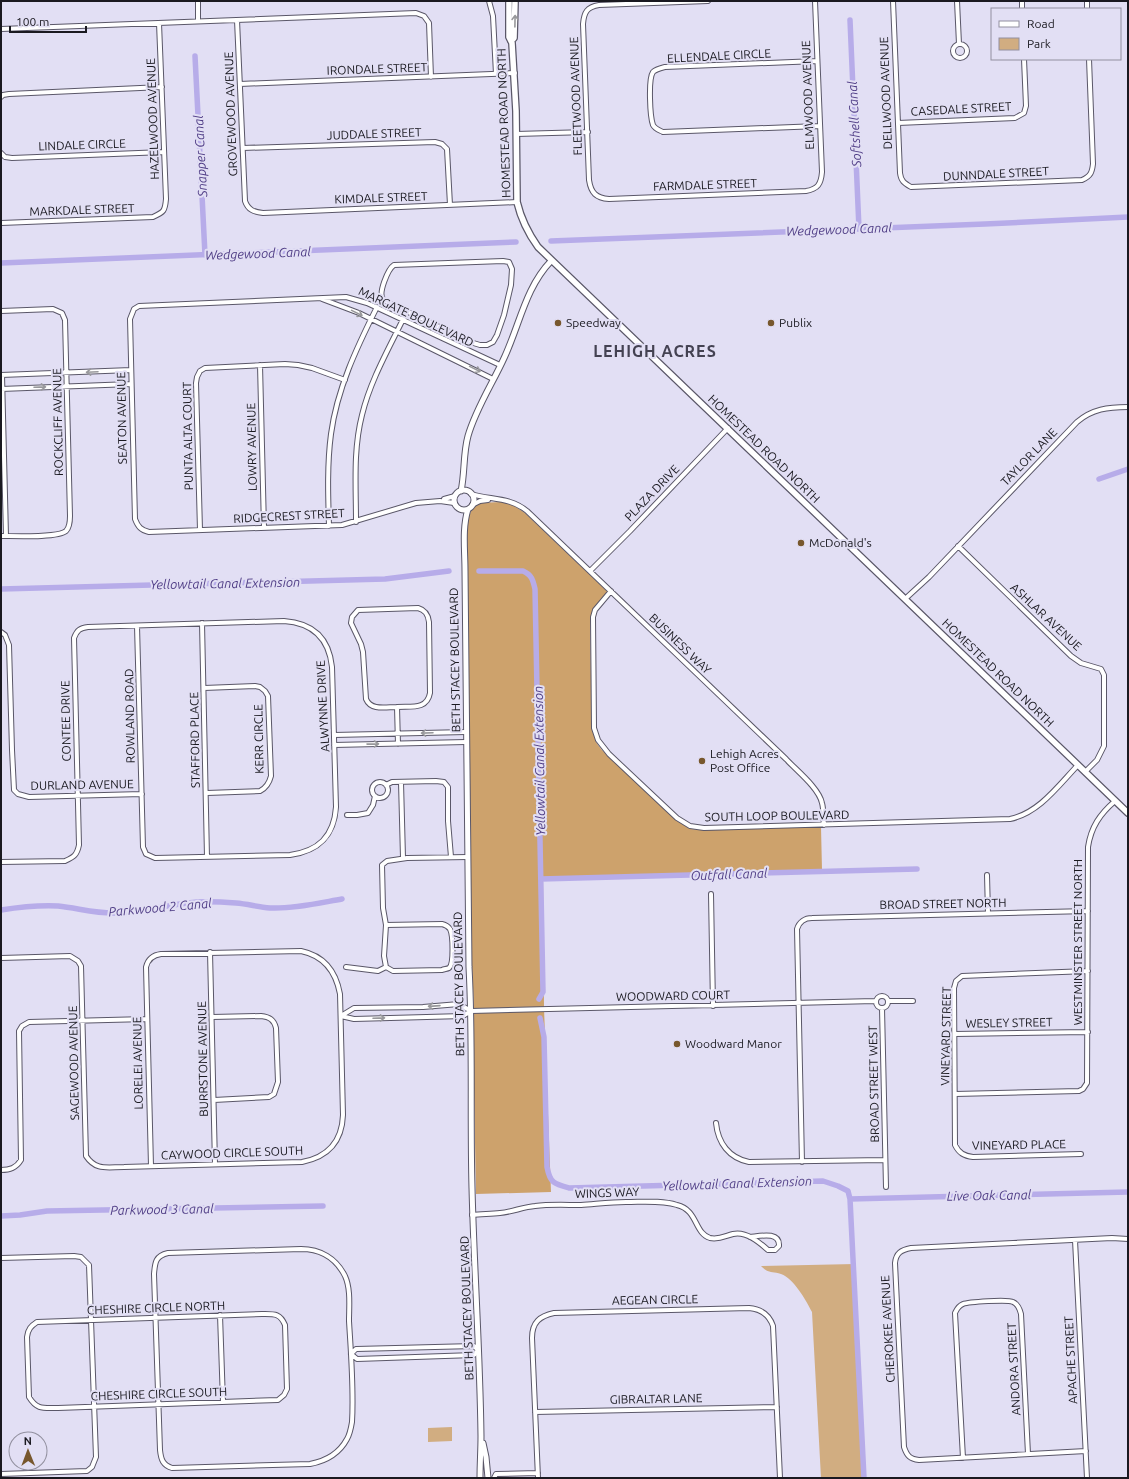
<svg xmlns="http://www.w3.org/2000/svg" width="1129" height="1479" font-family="Ubuntu,sans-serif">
<rect width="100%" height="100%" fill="#e2dff4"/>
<path fill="#d1ad81" d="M855 1264 865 1478H821L812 1312C806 1300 794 1279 781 1274 772 1271 769 1274 761 1266Z
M452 1427V1441L428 1442V1428Z"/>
<path fill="#cda26c" d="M502 502 513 505 525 513 608 592 593 609 590 624 592 728 596 742 601 749 676 820 690 829 703 830 821 827 822 870 543 877 544 1008 551 1192 476 1194 473 1038 474 1008 472 967 467 531C468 526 467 519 470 514 471 509 475 508 476 503Z"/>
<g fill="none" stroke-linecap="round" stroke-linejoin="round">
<path stroke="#b7ace9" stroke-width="5.5" d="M850 20 859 229
M195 56 205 255
M551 241 985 224 1128 217
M1 263 516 242
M1099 479 1128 469
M479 571H523C532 575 533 580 535 589L543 992 539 999
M1 589 385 579 449 571
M541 879 917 869
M1 910C20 907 39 905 58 906 77 908 94 913 113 913 141 913 169 904 197 902 210 901 224 902 236 903 248 904 258 907 270 908 293 909 319 903 342 899
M540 1018 544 1037 547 1167C550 1183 554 1184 569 1188L823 1181 838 1186 848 1191 850 1199 864 1478
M850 1199 1128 1192
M1 1216 20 1215 47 1211 323 1206"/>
<g stroke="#5a5768" stroke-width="6">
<path id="minor" d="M198 1V21
M489 1 493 16 496 74
M708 1 599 5C587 7 584 12 583 24L589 180C591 193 596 198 609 199L806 191C818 189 821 184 822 172L815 1
M893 1 900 173C901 181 904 183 911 187L1082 180C1091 176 1092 172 1093 164L1089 59
M957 1 959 44
M1022 1V9
M1087 1V9
M237 20 245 201C248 210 254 212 263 213L517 202
M1 29 416 13 424 16 429 23 431 77
M953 51a7 7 0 1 1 14 0a7 7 0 1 1-14 0Z
M817 61 665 67C661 68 656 69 653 72 648 79 650 117 653 125 655 129 659 130 663 132L819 126
M240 84 515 73
M1 97 3 95 9 94 162 87
M898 123 1015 118 1024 113 1026 106 1024 59
M516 134 588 132
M243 148 435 142 442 144 447 149 450 205
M1 153 5 157 12 158 164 152
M1 223 153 217C164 212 165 211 166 199L159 23
M503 261 509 262 512 269 511 285 504 315 497 335 493 342 487 345H480L470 342C450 332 429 322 408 312 401 308 390 305 383 299 378 293 388 269 394 265Z
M322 299 359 313 493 379
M1 311 53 309 62 313 65 320 70 516C70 521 70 527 66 531 58 538 14 536 1 536
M260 365 264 528
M1 375 131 370
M2 375 6 536
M1 389 131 384
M471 494C491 500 510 497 527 511L786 759C796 770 819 788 822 803 824 810 823 818 824 825
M444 499 455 496
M454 503 440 501 416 503 342 525 149 532C141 530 138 527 135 519L130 319 134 309 139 306 346 297 367 303 500 365
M472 505 480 501 488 500
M356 522C356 486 353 450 362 415 371 378 391 345 407 311
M329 526C328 495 327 464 331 434 337 389 357 347 377 307
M200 530 196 383 197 377 200 371 205 368 285 364 298 365 312 368 345 380
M958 546 1071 656 1081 663 1101 669 1104 675V746L1097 760 1085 772
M590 571 630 531 728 428
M611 591 595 610 593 617 594 728 598 740 609 754 677 818 690 826 704 828 1010 819C1039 813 1058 786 1078 765
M905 599 929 577 1077 422C1092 409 1108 407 1128 407
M202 623 207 857
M1 632 5 635 9 645 12 750 14 790 18 794 29 797 142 794
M204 688 255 686 260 687 265 691 268 696 271 776C269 784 266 788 260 791L207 793
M397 707C411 706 427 710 430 693L429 622C428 614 425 610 418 608L358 610 352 617 351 623 361 644 363 652 366 699C371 711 386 707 397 707L398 744
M334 735 466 732
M334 745 466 742
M401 782 403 858
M372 790a8 8 0 1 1 16 0a8 8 0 1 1-16 0Z
M386 785 392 782 436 781 444 782 448 787V821L451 857
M347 815H357L368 813 373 805 375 796
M1 862 65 861C74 857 77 855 79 845L74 638C77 630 80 628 88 627L284 621C313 623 329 638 332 667L336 807C334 837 318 851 290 855L155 858 146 854 143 847 137 626
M987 875 988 913
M711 894 713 1006
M386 925 442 924C446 925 448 926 450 929 453 935 454 964 449 968 447 969 444 969 442 970L393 971 386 967 384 956 386 925 383 908 382 865 387 861 407 858 468 857
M210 952 215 1164
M1 958 70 956 78 961 81 966 86 1156C96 1171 107 1167 124 1167L302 1162C328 1157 342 1141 343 1115L340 994C336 972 325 956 301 951L161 954C153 955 148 959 146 967L151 1166
M346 967 378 971 386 967
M876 1002a6 6 0 1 1 12 0a6 6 0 1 1-12 0Z
M889 1001H913
M882 1008 886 1187
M341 1016 354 1008 423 1007 459 1004 471 1011 875 1001
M341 1016 354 1019 463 1016 471 1011
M212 1017 261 1016C270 1017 274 1020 276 1028L278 1082 274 1094 269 1097 214 1100
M955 1034 1088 1032
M955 1094 1079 1091 1083 1089 1087 1083 1088 847C1091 827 1100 814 1115 801
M716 1123C718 1143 729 1158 749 1162L885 1160
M1081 1154 973 1157C964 1156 959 1153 955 1145L954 988 956 981 962 976 1088 971
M802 1162 797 929C799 922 805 918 812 918L1088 911
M1 1170C10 1170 16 1168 21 1160L19 1031 22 1026 29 1022 147 1019
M472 1215C482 1214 491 1214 500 1213 512 1212 523 1207 535 1206 550 1204 566 1205 581 1205 596 1204 611 1202 626 1202 643 1202 661 1200 677 1205 698 1210 694 1233 710 1238 719 1240 725 1236 733 1234 746 1231 759 1242 768 1250H775L779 1246C780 1231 760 1236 750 1237
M1075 1240 1087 1478
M301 1249C320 1249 336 1258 345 1276 351 1289 349 1307 349 1321 351 1354 354 1390 352 1422 351 1428 350 1434 347 1439 339 1454 326 1461 310 1464L172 1468C163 1465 161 1460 160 1450L154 1274C155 1263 155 1256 168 1253Z
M1 1258 74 1256 81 1257 89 1265 96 1457 92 1467 87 1471 1 1474
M262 1314C274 1314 280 1313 285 1325L287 1389 284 1395 278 1400 58 1408C43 1408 37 1410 29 1397L27 1337C28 1329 31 1326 37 1322Z
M220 1315 223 1402
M474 1346 478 1350 474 1355 357 1359 351 1354 356 1349Z
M535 1412 777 1407
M1086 1451 919 1460C910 1459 907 1456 904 1447L895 1263C896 1253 901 1250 911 1248L1112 1238 1128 1239
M963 1458 955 1313C957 1309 958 1306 963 1304 968 1302 1008 1299 1013 1302 1018 1304 1020 1310 1021 1314L1028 1454
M494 1478 496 1474 538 1473
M538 1478 532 1338C532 1322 540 1316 554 1313L749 1308C761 1309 769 1314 773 1326L780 1478"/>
</g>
<g stroke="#5a5768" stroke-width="7">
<path id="tertiary" d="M454 500a10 10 0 1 1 20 0a10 10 0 1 1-20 0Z
M461 491C465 473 463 454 468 436 476 408 493 383 505 356 520 323 526 287 551 261
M468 509C462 529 465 550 465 571L469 967C473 1040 470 1114 472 1188 474 1270 480 1353 481 1436 481 1450 480 1464 480 1478
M483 1443 486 1457 488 1478"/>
</g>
<g stroke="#5a5768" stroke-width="8">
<path id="secondary" d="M509 1V37L512 43 516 111 517 202C521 219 528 233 538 247L1128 813
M511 41 514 38 515 1"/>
</g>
<use href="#minor" stroke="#fff" stroke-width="4"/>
<use href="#tertiary" stroke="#fff" stroke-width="5"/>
<use href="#secondary" stroke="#fff" stroke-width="5.5"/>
</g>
<defs><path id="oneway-shaft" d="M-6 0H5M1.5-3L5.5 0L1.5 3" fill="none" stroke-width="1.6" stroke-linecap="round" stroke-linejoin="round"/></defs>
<g stroke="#98989b">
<use href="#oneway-shaft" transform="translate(515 21) rotate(-89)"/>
<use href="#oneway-shaft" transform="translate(357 313) rotate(26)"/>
<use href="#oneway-shaft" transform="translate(475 369) rotate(26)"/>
<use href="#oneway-shaft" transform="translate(92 372) rotate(177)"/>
<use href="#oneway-shaft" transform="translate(40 387) rotate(-2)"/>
<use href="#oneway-shaft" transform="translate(427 733) rotate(178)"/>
<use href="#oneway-shaft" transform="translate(373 744) rotate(-1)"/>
<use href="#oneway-shaft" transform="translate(434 1006) rotate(176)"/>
<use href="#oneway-shaft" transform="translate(379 1018) rotate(-2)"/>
</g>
<g fill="#77572d" stroke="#e2dff4" stroke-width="1.5">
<circle cx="558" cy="323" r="4"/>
<circle cx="771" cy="323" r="4"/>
<circle cx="801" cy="543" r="4"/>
<circle cx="702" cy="761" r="4"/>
<circle cx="677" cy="1044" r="4"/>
</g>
<g text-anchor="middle" stroke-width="4" stroke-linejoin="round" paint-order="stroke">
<g font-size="12" fill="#1a1920" stroke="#e2dff4">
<text transform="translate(719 56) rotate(-3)" y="4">ELLENDALE CIRCLE</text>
<text transform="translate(377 69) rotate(-2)" y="4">IRONDALE STREET</text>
<text transform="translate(886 93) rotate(-92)" y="4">DELLWOOD AVENUE</text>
<text transform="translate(808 95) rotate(-92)" y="4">ELMWOOD AVENUE</text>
<text transform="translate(576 96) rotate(-92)" y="4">FLEETWOOD AVENUE</text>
<text transform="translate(961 109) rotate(-3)" y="4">CASEDALE STREET</text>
<text transform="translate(231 114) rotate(-92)" y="4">GROVEWOOD AVENUE</text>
<text transform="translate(153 119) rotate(-92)" y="4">HAZELWOOD AVENUE</text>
<text transform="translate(504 123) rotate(-92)" y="4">HOMESTEAD ROAD NORTH</text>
<text transform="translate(374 134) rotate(-2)" y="4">JUDDALE STREET</text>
<text transform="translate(82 145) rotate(-2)" y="4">LINDALE CIRCLE</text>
<text transform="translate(996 174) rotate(-3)" y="4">DUNNDALE STREET</text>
<text transform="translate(705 185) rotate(-2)" y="4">FARMDALE STREET</text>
<text transform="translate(381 198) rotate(-2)" y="4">KIMDALE STREET</text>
<text transform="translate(82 210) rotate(-2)" y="4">MARKDALE STREET</text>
<text transform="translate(416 317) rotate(25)" y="4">MARGATE BOULEVARD</text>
<text transform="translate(122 418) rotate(-91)" y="4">SEATON AVENUE</text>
<text transform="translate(58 422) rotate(-91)" y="4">ROCKCLIFF AVENUE</text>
<text transform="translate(188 436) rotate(-91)" y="4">PUNTA ALTA COURT</text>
<text transform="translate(252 447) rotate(-91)" y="4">LOWRY AVENUE</text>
<text transform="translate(764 449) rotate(44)" y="4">HOMESTEAD ROAD NORTH</text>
<text transform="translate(1029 457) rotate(-46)" y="4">TAYLOR LANE</text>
<text transform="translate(652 493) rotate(-46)" y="4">PLAZA DRIVE</text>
<text transform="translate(289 516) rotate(-3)" y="4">RIDGECREST STREET</text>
<text transform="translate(1046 617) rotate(43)" y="4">ASHLAR AVENUE</text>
<text transform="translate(680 644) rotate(44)" y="4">BUSINESS WAY</text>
<text transform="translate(455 660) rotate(-91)" y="4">BETH STACEY BOULEVARD</text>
<text transform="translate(998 673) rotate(44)" y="4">HOMESTEAD ROAD NORTH</text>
<text transform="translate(323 706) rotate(-93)" y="4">ALWYNNE DRIVE</text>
<text transform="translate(130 716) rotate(-91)" y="4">ROWLAND ROAD</text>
<text transform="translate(66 721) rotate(-91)" y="4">CONTEE DRIVE</text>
<text transform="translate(259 739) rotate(-91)" y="4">KERR CIRCLE</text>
<text transform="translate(195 740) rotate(-91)" y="4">STAFFORD PLACE</text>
<text transform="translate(82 785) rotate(-1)" y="4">DURLAND AVENUE</text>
<text transform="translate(777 816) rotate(-1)" y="4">SOUTH LOOP BOULEVARD</text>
<text transform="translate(943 904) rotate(-1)" y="4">BROAD STREET NORTH</text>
<text transform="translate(1078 942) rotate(-90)" y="4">WESTMINSTER STREET NORTH</text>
<text transform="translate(459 984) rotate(-91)" y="4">BETH STACEY BOULEVARD</text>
<text transform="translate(673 996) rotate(-1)" y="4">WOODWARD COURT</text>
<text transform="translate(1009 1023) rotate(-1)" y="4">WESLEY STREET</text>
<text transform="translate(946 1036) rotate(-89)" y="4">VINEYARD STREET</text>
<text transform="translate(203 1059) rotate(-91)" y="4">BURRSTONE AVENUE</text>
<text transform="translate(74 1063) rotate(-91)" y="4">SAGEWOOD AVENUE</text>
<text transform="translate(138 1063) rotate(-91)" y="4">LORELEI AVENUE</text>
<text transform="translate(874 1084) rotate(-91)" y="4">BROAD STREET WEST</text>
<text transform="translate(1019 1145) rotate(-1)" y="4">VINEYARD PLACE</text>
<text transform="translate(232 1153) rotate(-2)" y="4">CAYWOOD CIRCLE SOUTH</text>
<text transform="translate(607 1193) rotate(-2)" y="4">WINGS WAY</text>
<text transform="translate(655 1300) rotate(-1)" y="4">AEGEAN CIRCLE</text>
<text transform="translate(156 1308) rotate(-2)" y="4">CHESHIRE CIRCLE NORTH</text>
<text transform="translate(467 1308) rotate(-92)" y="4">BETH STACEY BOULEVARD</text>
<text transform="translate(888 1329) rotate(-93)" y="4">CHEROKEE AVENUE</text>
<text transform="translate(1071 1360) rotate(-93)" y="4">APACHE STREET</text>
<text transform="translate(1014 1369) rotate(-93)" y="4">ANDORA STREET</text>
<text transform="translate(159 1394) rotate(-2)" y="4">CHESHIRE CIRCLE SOUTH</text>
<text transform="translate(656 1399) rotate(-1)" y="4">GIBRALTAR LANE</text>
</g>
<g font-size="12" fill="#1a1920" stroke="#e2dff4" text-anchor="start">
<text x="566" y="327">Speedway</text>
<text x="779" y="327">Publix</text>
<text x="809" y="547">McDonald's</text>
<text x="710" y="758">Lehigh Acres<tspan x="710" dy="14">Post Office</tspan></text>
<text x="685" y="1048">Woodward Manor</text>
</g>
<g font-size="13" font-style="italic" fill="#513f87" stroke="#e2dff4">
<text transform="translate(854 124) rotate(-93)" y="5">Softshell Canal</text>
<text transform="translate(200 156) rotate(-93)" y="5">Snapper Canal</text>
<text transform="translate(839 229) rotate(-2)" y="5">Wedgewood Canal</text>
<text transform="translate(258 253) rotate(-2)" y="5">Wedgewood Canal</text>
<text transform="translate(225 583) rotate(-1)" y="5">Yellowtail Canal Extension</text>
<text transform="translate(539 761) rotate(-91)" y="5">Yellowtail Canal Extension</text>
<text transform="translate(729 874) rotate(-2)" y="5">Outfall Canal</text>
<text transform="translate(160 907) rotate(-5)" y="5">Parkwood 2 Canal</text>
<text transform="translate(737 1183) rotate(-2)" y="5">Yellowtail Canal Extension</text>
<text transform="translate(989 1195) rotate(-1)" y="5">Live Oak Canal</text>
<text transform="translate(162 1209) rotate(-1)" y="5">Parkwood 3 Canal</text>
</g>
<g font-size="16" font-weight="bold" letter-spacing="1" fill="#444252" stroke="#e2dff4">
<text x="655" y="357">LEHIGH ACRES</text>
</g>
</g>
<rect width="1129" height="1479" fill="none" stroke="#1a1920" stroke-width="4"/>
<rect x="991" y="8" width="130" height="52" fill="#e2dff4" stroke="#92909f"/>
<rect x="999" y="21" width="20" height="6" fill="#ffffff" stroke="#92909f"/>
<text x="1027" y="28" font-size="12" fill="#1a1920">Road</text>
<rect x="999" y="38" width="20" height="12" fill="#d1ad81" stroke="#92909f"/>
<text x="1027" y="48" font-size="12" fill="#1a1920">Park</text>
<g transform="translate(28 1451) rotate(359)"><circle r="19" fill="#e2dff4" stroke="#92909f"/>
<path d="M0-3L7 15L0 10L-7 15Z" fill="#77572d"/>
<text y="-6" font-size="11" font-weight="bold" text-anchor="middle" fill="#1a1920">N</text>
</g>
<path d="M10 26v6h76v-6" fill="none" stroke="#1a1920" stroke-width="2"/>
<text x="16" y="26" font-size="12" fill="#1a1920" stroke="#e2dff4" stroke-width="3" paint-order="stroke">100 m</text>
</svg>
